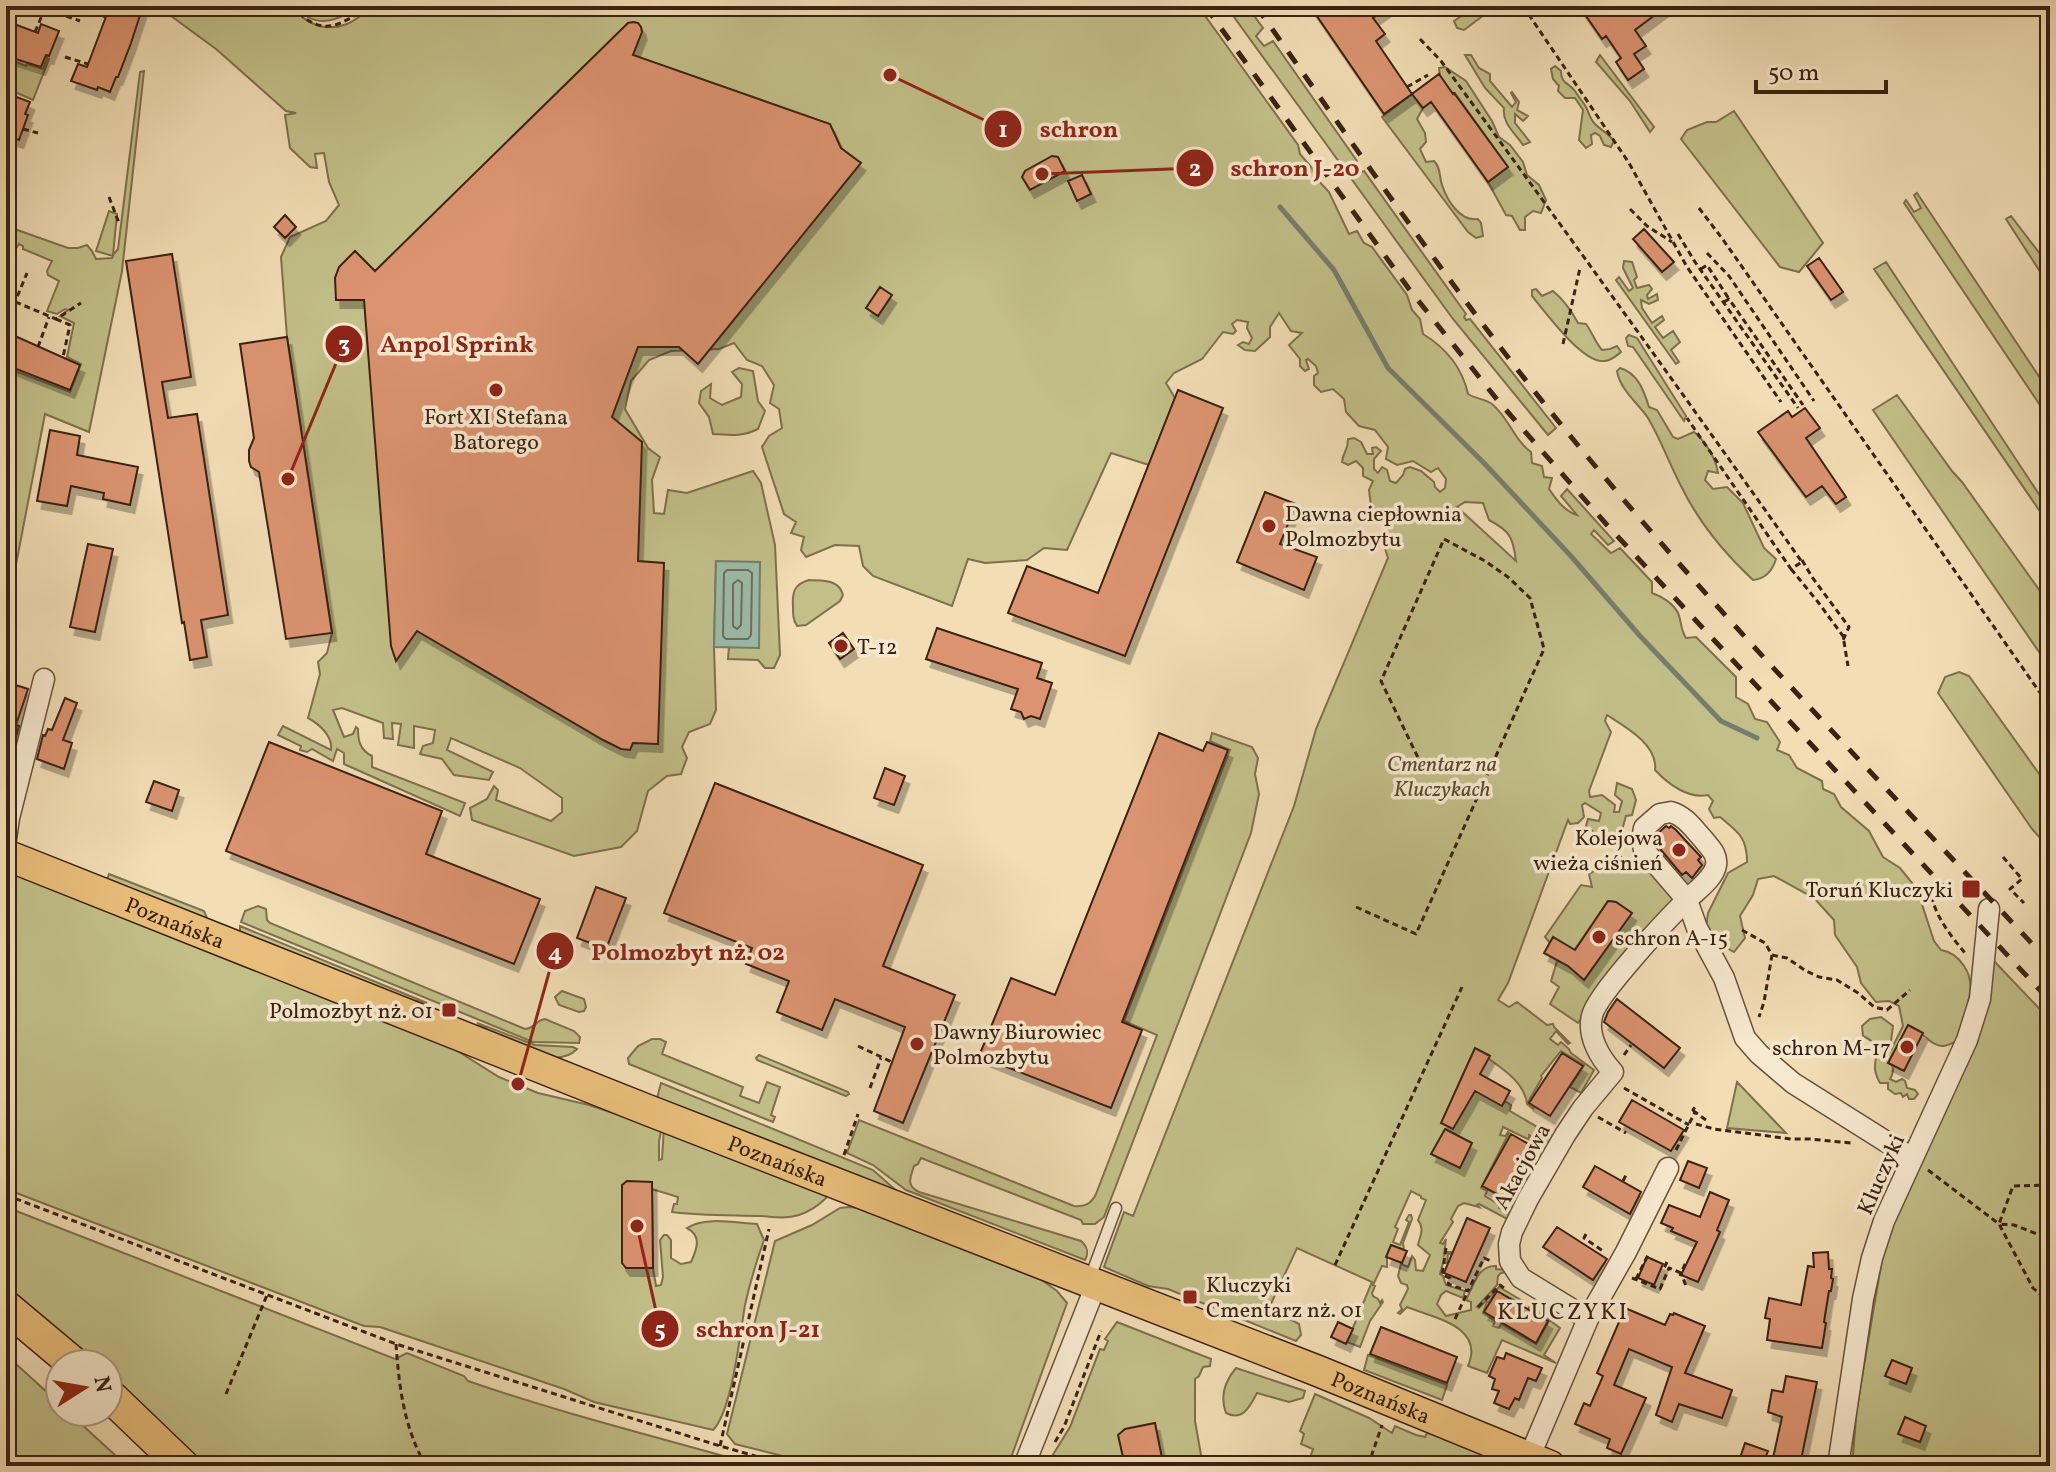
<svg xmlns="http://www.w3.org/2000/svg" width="2056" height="1472" font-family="Vollkorn,serif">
<defs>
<filter id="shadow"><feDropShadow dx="4.5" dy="8" stdDeviation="0" flood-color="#0004"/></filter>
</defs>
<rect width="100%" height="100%" fill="#f2ddb5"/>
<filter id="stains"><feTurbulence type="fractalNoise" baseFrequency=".0025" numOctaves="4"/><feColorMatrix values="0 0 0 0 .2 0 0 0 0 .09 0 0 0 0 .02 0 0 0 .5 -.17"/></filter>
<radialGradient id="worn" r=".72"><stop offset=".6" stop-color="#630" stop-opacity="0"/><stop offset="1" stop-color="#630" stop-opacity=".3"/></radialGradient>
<path fill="#c2bf88" stroke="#7e704d" stroke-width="2" fill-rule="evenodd" d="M164 6H290C306 23 324 33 347 24 357 20 366 11 375 6H1198L1298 145 1300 154 1312 168 1316 178 1329 192 1349 234 1357 231 1364 243 1372 247 1407 295 1412 310 1420 319 1423 334C1446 348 1462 367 1468 394 1476 399 1485 399 1492 404 1509 418 1514 440 1531 452L1532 463 1542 466 1544 477 1552 478 1549 489C1556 499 1564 511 1577 515L1561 496 1567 489 1614 541 1608 545 1594 530 1591 534C1597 539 1603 546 1611 553L1620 548 1652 582V593C1661 596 1673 603 1678 613 1682 622 1680 629 1686 638L1696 637 1736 677V697L1748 704 1755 719 1767 722 1780 742 1777 750 1789 755 1797 768 1822 781 1823 789 1834 794 1841 807 1869 831 1883 857 1900 868 1917 889 1934 941 1941 950C1959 953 1973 973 1970 992 1968 1009 1961 1026 1957 1041 1952 1043 1948 1046 1943 1046 1931 1047 1922 1029 1907 1027L1890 1061C1894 1067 1894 1073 1890 1079L1896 1082 1902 1079 1905 1081 1907 1088 1915 1090 1918 1094 1914 1099H1909L1907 1094 1903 1097 1901 1093 1895 1094 1888 1089V1083H1880C1878 1080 1876 1074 1875 1070 1874 1053 1884 1046 1863 1036L1862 1026 1870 1019 1881 1017 1893 1026 1891 1041 1892 1048 1903 1026 1899 1006 1889 1001 1876 1002 1861 983 1857 967 1835 935 1834 920 1814 898 1774 876 1758 879 1753 895 1740 916 1745 938 1734 952 1725 947 1729 934 1717 936 1706 928 1708 913 1728 873 1747 862C1747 837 1738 832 1720 817L1714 818 1709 809 1713 801 1708 795C1688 799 1668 784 1655 770 1658 745 1626 727 1607 715L1605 721 1611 732 1589 791 1590 797 1602 795 1615 805 1614 812H1619L1622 801 1615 795 1617 783 1632 789 1636 800 1632 815 1626 816 1622 830C1604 842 1601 838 1586 826L1588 819 1599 821 1601 813 1585 803 1582 805 1584 817 1578 823 1570 824 1568 820 1508 983 1498 1000 1509 1007 1517 1002 1547 1025 1553 1024 1554 1027 1570 1043 1568 1044 1556 1031 1550 1039 1558 1045 1561 1042 1569 1049 1571 1053 1594 1070 1581 1093 1570 1087 1584 1065 1561 1051 1541 1076 1542 1078 1528 1102 1534 1107 1533 1109 1527 1104C1525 1083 1504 1070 1488 1058L1489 1055 1475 1049 1461 1079 1475 1086 1502 1105 1505 1101 1511 1105 1510 1111 1554 1137 1550 1145 1529 1135V1138L1533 1139 1532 1141 1503 1127 1500 1135 1505 1136 1508 1132 1509 1133 1481 1188 1487 1191 1485 1196 1500 1205 1499 1208 1512 1213 1509 1215 1511 1216 1509 1220 1479 1204 1477 1205 1479 1207 1464 1203 1458 1206 1451 1219 1453 1222 1440 1243 1443 1244 1446 1239 1444 1255 1447 1252H1451V1254H1448L1447 1263H1443L1440 1274 1443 1276 1446 1285 1465 1291 1463 1298 1446 1291 1441 1295 1437 1304 1446 1316 1471 1310V1302L1466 1300C1473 1286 1478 1265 1496 1266V1269L1506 1270 1507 1272 1501 1273 1498 1276 1497 1285 1477 1307 1479 1308 1499 1287 1521 1300 1519 1303 1497 1291 1489 1302H1487L1483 1313 1495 1321 1493 1326 1499 1328 1501 1324 1536 1344 1549 1321 1528 1309 1530 1306 1560 1328 1544 1355 1556 1363 1502 1340 1487 1373 1468 1366C1485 1326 1434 1318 1407 1307L1400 1314 1398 1313 1402 1309 1400 1305 1408 1289 1407 1285 1401 1283 1398 1276 1401 1264 1408 1267 1412 1256 1415 1260 1416 1270 1423 1271 1430 1255 1418 1245C1420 1235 1425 1230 1418 1220L1426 1200 1421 1198V1196L1411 1191 1395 1227 1398 1229 1393 1242 1400 1245 1409 1222 1406 1220 1409 1215H1411L1412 1219 1403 1243 1404 1250 1391 1245 1387 1257V1267L1382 1266 1373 1285 1375 1286 1372 1293 1373 1296 1378 1299 1380 1303 1382 1300 1383 1302 1370 1321 1360 1347 1347 1342 1372 1282 1297 1248 1269 1308 1299 1324 1301 1335 1296 1341 1168 1289 1148 1286 1104 1267 1124 1212 1133 1216 1294 806 1316 729 1388 558 1382 539 1388 520 1371 506 1369 490 1373 481 1363 476V468L1356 461 1348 465 1342 462C1343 451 1348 452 1348 439L1354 438 1361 442 1367 454H1373L1372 448 1376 447 1381 451 1374 459V469L1378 473 1382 467 1387 470 1390 481 1396 483 1403 475 1405 469 1410 467 1421 471 1434 482 1435 487 1440 492 1445 488 1446 479 1438 468 1431 472 1413 461 1397 465 1386 459 1388 447 1375 430 1359 426 1346 412 1344 399 1333 389 1321 392 1314 385V376L1318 373 1316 366 1308 359 1306 360 1309 369 1305 371 1300 366V359L1289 345 1302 333 1291 331 1279 313 1270 327V337L1255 351 1245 350 1238 345 1243 342 1249 344 1252 338 1247 328 1248 322 1237 320 1232 324 1236 331 1233 334 1223 332 1202 359 1174 373 1166 383 1175 398 1149 465 1111 453 1067 550 1044 548 1027 560 985 563 968 559 952 606 873 576 863 566 859 546 835 545 806 557 801 550 804 537 791 533 796 522 784 514 762 447 769 436 782 428 779 409 770 403 774 385 762 366 747 360 734 343 719 349 671 351 649 360 631 381 625 409 648 448 660 457 652 480 654 513 664 514 668 490 687 493 753 471 761 483 775 545 780 655 774 668H765L758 660 728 659 729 646 716 561 714 647 716 710 710 724 689 732 682 747 687 758 681 774 667 776 648 791 637 831 621 847 574 856 472 820 470 808 487 799 494 786 498 790 496 800 551 821 562 812V798L520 768 451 738 447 750 493 772 489 780 454 775 442 759 420 754 423 746 433 743 435 730 414 726V748L398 745 401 724 392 723 393 739 384 738 383 723 342 708 333 710 344 737 353 734 356 727 358 729C358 741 360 750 372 756V767L465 803 460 816 344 764V753L337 749 333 761 312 749 307 752 300 750 301 746 278 735 283 726 331 750C333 736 319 724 308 718L320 674 318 662 327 653 332 633 287 337 281 257 290 237 326 221 339 205 329 182 324 153 315 154 317 168 310 167 290 148 285 115 296 113 286 111 216 49 163 10ZM1465 502 1483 503 1489 520C1510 531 1513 537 1516 561L1457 507Z
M299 6H360C346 16 324 27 308 17 304 14 302 10 299 6Z
M1226 6H1247L1263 28 1256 36 1264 46 1273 41 1357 161 1355 164 1361 172 1364 171 1466 314 1464 317 1466 320 1470 319 1556 428 1548 435 1453 319Z
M1476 6H1496L1464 30 1457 28 1454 21Z
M1465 55H1471L1479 68 1490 74V81L1512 107 1516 102 1511 93 1512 92 1519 102 1517 110 1528 116 1523 121 1515 114V123L1530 142 1523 145C1514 132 1502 123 1504 108L1485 88Z
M1600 55 1654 127 1650 132 1630 101 1596 62Z
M6 58 26 66 27 64 43 69 47 58 49 59 33 100 6 88Z
M1555 66 1561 71C1561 84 1568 82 1575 91 1578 96 1583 102 1586 107 1589 113 1590 119 1595 124 1602 131 1608 133 1614 141L1611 147 1604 145 1600 136 1595 133 1591 135 1592 144 1586 148 1579 140 1583 110 1575 98H1565L1558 91 1559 86 1553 79 1551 69Z
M1445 67 1466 81 1492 121 1499 137 1510 145 1523 162 1527 175 1539 185 1546 200 1541 213 1533 211 1525 217V230H1520L1512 216 1506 215 1488 182 1508 167 1455 93 1443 101 1439 68Z
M144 71 122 271 89 432 45 414 14 575 6 574V362L8 363 7 368 70 392 81 364 67 357 74 323 60 316 68 310 65 309 57 314 47 311 59 281 48 275 47 271 52 261 23 249V246L19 244 17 247 6 242V226L68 248H78L87 245 92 251 96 259 112 258 113 256 96 251 109 211 117 214 113 255 118 249 140 72Z
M1412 94 1423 108 1417 119 1425 133 1426 142 1420 149 1426 162 1434 161C1441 168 1439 176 1442 185 1447 200 1460 222 1478 219L1481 223 1483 236 1476 238 1468 232 1382 117Z
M1734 111 1823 243 1799 272 1780 267 1681 139 1687 130 1707 122H1716Z
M1917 193 2050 393V411L2046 414 1904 203 1906 200 1914 212 1921 208 1914 195Z
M2011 216 2050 267V287L2006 219Z
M1624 261 1632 262 1637 277 1634 280 1637 288 1649 285 1652 289 1647 295 1648 299 1657 294 1658 300 1649 304 1641 300 1642 308 1652 323 1662 316 1664 320 1655 327 1663 338 1673 331 1680 342 1671 350 1679 362 1676 364 1616 280 1619 277 1629 291 1633 288 1623 268Z
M1886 262 2050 511V526L1874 269Z
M1536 289 1542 296 1553 291C1564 300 1571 310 1578 323L1586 324C1592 332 1595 342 1602 350L1610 349 1617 346 1621 352C1616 356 1611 361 1604 361 1583 364 1545 312 1532 296V290Z
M1629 335 1637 338 1686 416 1684 421 1633 347 1628 346 1626 338Z
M739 368 753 371 758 401 765 411 758 429C742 437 730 435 713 434L709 417 699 403 701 391 711 384 710 398 722 405 741 397 742 384 732 372Z
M1620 368C1638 373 1644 391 1649 407L1657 410 1673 437 1678 439 1694 432C1705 441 1716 458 1718 473L1708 471 1705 480 1713 489 1727 487 1743 503 1764 548 1776 559C1772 572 1765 579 1753 580 1724 553 1698 521 1681 486 1669 463 1661 440 1648 418 1638 403 1620 390 1617 371Z
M1897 395 1952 471 1962 482 2050 605V615L2043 624 2050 633V668L1873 410Z
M809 580C823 581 839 579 843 595L840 601 806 625 797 626C793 620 793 614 793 606 792 591 795 584 809 580Z
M1959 672 1969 676 2050 789V849L2032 829 1938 693 1945 677Z
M1212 733 1252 747 1258 758 1255 774 1259 794 1251 833 1104 1217 1095 1224H1083L1081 1220 921 1158 918 1164 914 1166C910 1178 906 1186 919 1192L1081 1241C1087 1246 1089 1253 1085 1260L906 1190 873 1165 847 1153 859 1120 1074 1206C1085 1207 1091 1204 1096 1194L1157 1035 1124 1021 1230 750 1210 741Z
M1620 856 1643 871 1650 868 1679 899 1578 1023 1550 1004 1559 987 1551 981 1558 958 1585 979 1631 913 1616 902 1608 901 1566 962 1545 937 1581 885 1592 887 1589 874Z
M6 866 451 1047 499 1077 538 1093 589 1105 640 1122 662 1125 659 1142V1160L662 1159 664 1127 826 1195V1198C819 1205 808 1212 799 1215 786 1219 774 1217 761 1216 731 1215 702 1216 672 1212L674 1204H677L678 1197 652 1189 653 1268 656 1286 661 1285 663 1277 660 1240 664 1235H667L671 1240V1258L681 1264 691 1262C697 1249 702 1236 687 1228 705 1216 736 1223 757 1224L764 1240C756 1262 750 1283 745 1305 740 1334 732 1411 713 1430L594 1402 564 1389 389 1330 380 1327 364 1326 6 1189Z
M109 874 204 911 207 918 205 919 107 880Z
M258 906 266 909 267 920 270 923 525 1029C534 1029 536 1020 545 1019L574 1031 580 1037 579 1043 533 1042 241 922 245 911Z
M240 926 427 1003 388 996 240 932Z
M1993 960 2050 1020V1466H1852L1857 1407 1888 1224 1977 1043Z
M562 991 584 999 586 1007 584 1011 579 1012 559 1005 555 997Z
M477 1023 535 1045 573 1047 577 1049C553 1074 500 1038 477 1023Z
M652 1039H660L666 1042 662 1054 743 1087 740 1096 759 1103 767 1082 780 1087 771 1115 775 1117 773 1122 629 1064 628 1058 638 1046Z
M759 1055 848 1092 849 1094 846 1096 757 1060 756 1058Z
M1737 1082 1786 1133 1727 1128Z
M661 1083 873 1170 899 1193 656 1102Z
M6 1207 395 1359 407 1353 464 1376 468 1381C563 1414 662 1438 759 1466H203L108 1373V1364H98L6 1286Z
M849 1207 876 1210 1045 1276 1043 1281 1057 1291 1067 1303 1008 1466H822L735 1444 727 1434 775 1241 812 1225 840 1208Z
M1117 1322 1211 1359 1210 1366 1203 1367 1199 1376 1195 1379V1421L1203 1466H1046L1070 1427 1100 1349 1104 1350 1108 1341 1105 1339Z
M6 1355 60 1404V1412H68L127 1466H6Z
M1368 1355 1447 1385 1442 1400 1364 1370Z
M1236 1368 1305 1391 1303 1398 1289 1402 1257 1393C1250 1406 1243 1422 1226 1413 1220 1397 1225 1381 1236 1368Z
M1315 1394 1369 1418 1392 1433 1395 1426 1416 1435 1425 1437 1427 1433 1457 1437 1493 1454 1499 1466H1307L1313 1449 1301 1444 1304 1434 1300 1431Z"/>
<path fill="#9cbcaa" stroke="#757e6d" stroke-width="2" d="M716 561 760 562 759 648 714 647Z"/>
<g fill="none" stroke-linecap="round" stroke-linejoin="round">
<path stroke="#6b6f5e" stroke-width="2" d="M727 570H748L752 573 751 635 748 639H726L723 636 724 573Z
M738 580 742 583 741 625 737 629 733 626V584Z"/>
<path stroke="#757e6d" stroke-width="5" d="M1280 207 1334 270 1388 368 1483 462 1570 555 1640 636 1721 721 1757 738"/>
</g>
<path fill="#db9370" stroke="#3a2212" stroke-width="2" filter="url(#shadow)" d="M110 6H143L131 43 118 77H116L110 92 98 87 97 90 71 81 78 64 87 67Z
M1310 6H1390L1373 18 1385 34 1376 41 1412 94 1384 114Z
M1579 6H1667L1635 30 1646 46 1634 54 1644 69 1628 80 1616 62 1621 58 1606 36 1602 39Z
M6 21 38 33 41 24 59 31 49 56 46 55 41 67 6 56Z
M633 22 638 23 641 27 642 32 633 55 830 124 841 148 861 163 698 364 679 347H638L612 417 642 442 638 561 664 563 658 744 633 743 630 750 621 749 603 740 417 631 396 661 391 646 364 300H336L335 278 339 267 355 251 375 271 628 23Z
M1439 74 1453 94 1454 93 1508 167 1488 182 1431 102 1423 108 1412 94Z
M6 93 30 102 25 114 28 115 19 140 6 136Z
M1052 156 1058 157 1065 171 1030 190 1022 177 1025 171Z
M1082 175 1091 194 1077 201 1068 181Z
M285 215 296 227 285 238 274 227Z
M1644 229 1674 262 1662 272 1633 239Z
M172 254 191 377 162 382 168 418 197 414 228 615 201 620 207 657 190 660 184 622 182 623 126 261Z
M1819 258 1843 292 1831 300 1807 266Z
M880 287 892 295 878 316 866 308Z
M6 332 80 365 70 390 6 365Z
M287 337 332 633 286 639 259 472 251 467 249 461V450L254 438 240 344Z
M1178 390 1223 408 1125 656 1008 613 1027 566 1098 593Z
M1805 408 1820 428 1806 438 1846 497 1836 504 1822 486 1806 497 1758 432 1788 411 1792 417Z
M50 430 80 436 77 455 138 467 130 505 103 499 104 493 71 486 67 506 37 501Z
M1265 492 1296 504 1280 544 1317 557 1304 590 1237 562Z
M88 544 113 549 95 632 70 627Z
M937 628 1042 663 1037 678 1052 683 1040 719 1031 716 1024 719 1021 712 1011 709 1018 689 926 659Z
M843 633 854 649 840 659 829 643Z
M6 682 28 689 16 725 19 726 13 749 8 747 6 749Z
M65 698 77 703 63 740 72 743 64 769 37 759 43 735 45 736 48 729 52 730Z
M1159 733 1203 751 1207 742 1228 750 1122 1022 1142 1030 1111 1108 979 1056 1011 978 1055 995Z
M269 742 442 811 426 854 540 899 514 964 226 851Z
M885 768 905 776 894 805 874 798Z
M154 781 179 790 172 811 146 802Z
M715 783 923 865 883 966 955 995 903 1123 874 1111 905 1027 835 999 822 1030 777 1012 789 981 746 964 752 948 664 913Z
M1666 826 1669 828 1671 826 1676 830 1701 857 1698 860 1702 865 1692 878 1686 872 1682 875 1656 844 1658 839 1656 835Z
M596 887 626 898 606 949 577 938Z
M1608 901 1616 902 1632 913 1584 980 1568 966 1544 953 1553 937 1575 950Z
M1617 999 1680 1048 1664 1068 1604 1022 1608 1012Z
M1908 1025 1923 1033 1904 1071 1888 1063Z
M1475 1048 1490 1056 1480 1074 1510 1091 1502 1106 1475 1091 1453 1129 1441 1123Z
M1562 1053 1583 1066 1550 1116 1529 1103Z
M1632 1100 1684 1130 1671 1151 1619 1122Z
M1445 1129 1472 1143 1460 1168 1431 1154Z
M1511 1134 1532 1146 1504 1198 1482 1186Z
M1688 1161 1707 1168 1699 1188 1680 1180Z
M1595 1166 1641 1192 1630 1214 1583 1187Z
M627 1181 652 1182 653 1268H626L622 1263V1185Z
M1710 1192 1729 1200 1717 1230 1720 1232 1698 1282 1681 1275 1697 1242 1671 1231 1673 1228 1661 1223 1669 1205 1700 1217Z
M1467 1218 1490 1228 1466 1282 1444 1273Z
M1557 1227 1607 1259 1593 1280 1543 1247Z
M1391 1245 1407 1251 1402 1263 1386 1257Z
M1828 1252 1829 1269H1832L1831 1278 1833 1279 1831 1291H1829L1824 1322 1826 1323 1822 1348 1767 1340 1770 1319 1765 1318 1769 1298 1801 1305 1808 1266 1814 1267 1813 1253Z
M1647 1257 1663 1264 1654 1285 1638 1278Z
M1497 1291 1548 1321 1536 1343 1484 1312Z
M1625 1308 1665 1325 1670 1314 1673 1315 1674 1313 1705 1326 1685 1373 1732 1390 1722 1418 1679 1404 1672 1422 1656 1415 1672 1367 1629 1349 1614 1385 1646 1398 1621 1454 1607 1448 1610 1439 1575 1424 1584 1403 1590 1406 1603 1376 1597 1373Z
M1338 1322 1353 1329 1346 1344 1331 1337Z
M1381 1327 1457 1357 1447 1383 1370 1354Z
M1506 1353 1542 1368 1536 1381 1528 1378 1519 1400 1515 1398 1509 1409 1494 1403 1499 1391 1492 1389 1495 1379 1489 1376 1497 1357 1504 1359Z
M1892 1360 1912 1368 1906 1384 1885 1376Z
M1786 1376 1817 1382 1800 1465 1773 1458 1782 1417 1768 1412 1772 1390 1783 1392Z
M1905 1417 1926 1426 1920 1442 1898 1434Z
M1155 1423 1163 1463 1152 1466H1125L1118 1435 1125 1429Z
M1745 1443 1768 1451 1762 1466H1754L1739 1461Z"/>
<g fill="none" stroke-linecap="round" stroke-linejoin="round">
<g stroke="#68513b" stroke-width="13">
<path id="service" d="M1090 1278 1116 1208"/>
</g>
<g stroke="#68513b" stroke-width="23">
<path id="minor" d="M6 839 9 818 44 679
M1588 1319 1521 1278 1510 1261 1509 1244 1512 1232 1528 1199 1565 1135 1583 1108 1613 1072C1600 1058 1587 1036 1592 1016 1596 995 1670 916 1689 898 1698 889 1714 878 1716 865 1718 854 1709 847 1703 839 1693 828 1685 816 1671 812L1660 814 1644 828 1642 839 1644 850 1687 900 1697 928 1724 978 1745 1038 1759 1054 1793 1083 1912 1158
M1529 1458 1588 1319 1626 1252 1668 1168
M1024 1466 1096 1285
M1838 1466 1863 1299 1872 1258 1884 1221 1967 1040 1980 999 1989 909"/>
</g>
<g stroke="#3a2212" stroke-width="33">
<g id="primary">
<path id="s1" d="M6 855 645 1109 1318 1371 1550 1466"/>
</g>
</g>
<g stroke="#3a2212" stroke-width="35">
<path id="trunk" d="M6 1307 74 1364
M108 1394 183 1466"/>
</g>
<path stroke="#3a2212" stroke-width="3" stroke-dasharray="6 4" stroke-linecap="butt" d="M38 6 80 21
M292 6C322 39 338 26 370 6
M1523 6 1629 163 1687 267 1781 402
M84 9 106 17
M35 32 46 6
M1420 39 1441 61C1563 227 1683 394 1802 562L1791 569 1687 418
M65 57 88 64
M1407 87 1428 75
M23 129 38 133
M109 197 119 223
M1699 208 1724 241 2050 707
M1630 209 1647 226 1672 242
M1678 234 1695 262 1798 408
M1707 253 1729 276 1814 401
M1701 269 1707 265 1729 299
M6 298 56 319 81 303
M1724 302 1729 299 1803 405
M56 319 70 325 63 357
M6 324 27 273
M1563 344 1580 268
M38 347 49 317
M1802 560 1812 577 1849 627 1843 640
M1791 569 1818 602 1843 636 1848 666
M2003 857 2022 879 2010 889 2024 903
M1931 886C1930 910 1950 935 1965 953
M1356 907 1416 934 1544 649 1530 598 1508 577 1485 561 1444 539 1381 681 1423 768
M1742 930 1765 943 1772 955 1764 1002 1759 1017
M1772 955 1787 958 1806 971 1819 977 1837 980 1858 993 1874 1007 1887 1010 1910 990
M858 1046 892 1062
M1624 1055 1631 1045
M870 1088 881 1058
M1624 1088 1689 1125
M1695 1112 1693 1110 1696 1105
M1598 1117 1626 1133
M1696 1124 1714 1129 1791 1139H1810L1851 1143
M1676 1150 1695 1112 1706 1120
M844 1155 858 1114
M1928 1170 1999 1224 2033 1288 2050 1303
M1623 1181 1627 1173
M2050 1185 2013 1186 1999 1224 2014 1225 2050 1239
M6 1195 396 1344 720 1446 790 1466
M1586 1234 1584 1238 1603 1251
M1446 1248 1442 1275 1450 1278 1448 1284 1468 1291 1484 1258 1493 1262
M1667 1262 1665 1266 1669 1268
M1335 1265 1462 987
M1680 1276 1681 1273 1686 1286
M1632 1278 1660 1289 1669 1268 1681 1273 1686 1262
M1636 1279 1649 1253
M1478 1307 1500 1285 1504 1288
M1455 1319 1468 1291
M396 1344C399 1387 404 1428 426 1466
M226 1394 267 1295
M1055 1442 1064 1427 1101 1331
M720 1446 769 1229
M1281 1466V1464
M1368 1466 1382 1425"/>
<use href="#service" stroke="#f7e9cf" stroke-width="10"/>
<use href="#minor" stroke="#f7e9cf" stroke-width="20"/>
<use href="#primary" stroke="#e9be7a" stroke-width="30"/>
<use href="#trunk" stroke="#e9be7a" stroke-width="32"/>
<path stroke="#3a2212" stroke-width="5" stroke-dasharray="14 14" stroke-linecap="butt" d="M1205 6 1409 289 1499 402 1607 525 2050 1001
M1256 6C1363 158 1467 312 1586 455 1732 631 1894 795 2050 963"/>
</g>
<g fill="#8f2418" stroke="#f7e9cf" stroke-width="3">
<circle cx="496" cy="390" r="8"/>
<circle cx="1269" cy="526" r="8"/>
<circle cx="841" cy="646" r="8"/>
<circle cx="1679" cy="850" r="8"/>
<rect x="1961" y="879" width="20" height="20" rx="4"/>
<circle cx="1599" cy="937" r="8"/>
<rect x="441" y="1002" width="16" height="16" rx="4"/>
<circle cx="917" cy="1044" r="8"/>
<circle cx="1907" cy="1047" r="8"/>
<rect x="1182" y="1289" width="16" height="16" rx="4"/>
</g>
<g text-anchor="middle" stroke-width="7" stroke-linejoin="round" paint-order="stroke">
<g font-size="22" fill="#3a2212" stroke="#f7e9cf" text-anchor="start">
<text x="496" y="424" text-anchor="middle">Fort XI Stefana<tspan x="496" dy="25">Batorego</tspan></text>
<text x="1285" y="521">Dawna ciepłownia<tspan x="1285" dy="25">Polmozbytu</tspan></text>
<text x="857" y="654">T-12</text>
<text x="1663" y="845" text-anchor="end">Kolejowa<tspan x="1663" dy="25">wieża ciśnień</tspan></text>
<text x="1953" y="897" text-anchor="end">Toruń Kluczyki</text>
<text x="1615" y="945">schron A-15</text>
<text x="433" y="1018" text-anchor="end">Polmozbyt nż. 01</text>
<text x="933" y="1039">Dawny Biurowiec<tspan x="933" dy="25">Polmozbytu</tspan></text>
<text x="1891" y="1055" text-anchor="end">schron M-17</text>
<text x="1206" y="1292">Kluczyki<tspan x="1206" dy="25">Cmentarz nż. 01</tspan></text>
</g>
<g font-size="22" font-style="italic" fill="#5c4930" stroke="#f7e9cf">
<text x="1442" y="771">Cmentarz na<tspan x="1442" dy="25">Kluczykach</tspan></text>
</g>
<g font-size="22" fill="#3a2212" stroke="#f7e9cf">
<text dy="8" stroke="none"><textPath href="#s1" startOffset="182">Poznańska</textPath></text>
<text dy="8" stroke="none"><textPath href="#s1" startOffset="830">Poznańska</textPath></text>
<text transform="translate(1521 1166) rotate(-61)" y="8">Akacjowa</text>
<text transform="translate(1880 1174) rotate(-66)" y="8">Kluczyki</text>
<text dy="8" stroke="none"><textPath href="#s1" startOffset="1478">Poznańska</textPath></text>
</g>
<g font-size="24" letter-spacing="2" fill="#3a2212" stroke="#f7e9cf">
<text x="1563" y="1319">KLUCZYKI</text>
</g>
</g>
<path fill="none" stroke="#8f2418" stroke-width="3" d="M890 75L1003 129M1042 174L1195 168M288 479L344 344M518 1084L555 951M637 1226L660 1329"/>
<g fill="#8f2418" stroke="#f7e9cf" stroke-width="3">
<circle cx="890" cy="75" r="8"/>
<circle cx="1042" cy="174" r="8"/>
<circle cx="288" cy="479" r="8"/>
<circle cx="518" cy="1084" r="8"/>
<circle cx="637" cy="1226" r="8"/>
<circle cx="1003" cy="129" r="20"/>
<circle cx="1195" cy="168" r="20"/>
<circle cx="344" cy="344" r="20"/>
<circle cx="555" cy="951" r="20"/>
<circle cx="660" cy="1329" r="20"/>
</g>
<g font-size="24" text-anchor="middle" font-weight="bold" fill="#fff">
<text x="1003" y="137">1</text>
<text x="1195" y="176">2</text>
<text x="344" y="352">3</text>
<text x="555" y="960">4</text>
<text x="660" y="1337">5</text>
</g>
<g font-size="24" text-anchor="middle" font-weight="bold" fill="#8f2418" stroke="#f7e9cf" stroke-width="7" stroke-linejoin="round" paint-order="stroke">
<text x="1079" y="137">schron</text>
<text x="1295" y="176">schron J-20</text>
<text x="457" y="352">Anpol Sprink</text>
<text x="688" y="960">Polmozbyt nż. 02</text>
<text x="758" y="1337">schron J-21</text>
</g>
<rect width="2056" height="1472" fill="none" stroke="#f2ddb5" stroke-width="32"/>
<rect x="8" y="8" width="2040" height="1456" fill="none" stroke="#3a2212" stroke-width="4"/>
<rect x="16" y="16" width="2024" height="1440" fill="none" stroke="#3a2212" stroke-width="2"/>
<g transform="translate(84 1388) rotate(79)"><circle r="38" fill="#f7e9cf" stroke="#ab9983" stroke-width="2"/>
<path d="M0-6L14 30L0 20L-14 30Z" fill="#8f2418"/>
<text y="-12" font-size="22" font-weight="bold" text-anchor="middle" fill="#3a2212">N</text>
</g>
<path d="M1756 80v12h130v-12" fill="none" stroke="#3a2212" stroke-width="4"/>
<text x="1768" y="80" font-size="24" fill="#3a2212" stroke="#f7e9cf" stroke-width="6" paint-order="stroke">50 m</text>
<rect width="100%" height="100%" filter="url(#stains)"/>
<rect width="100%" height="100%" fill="url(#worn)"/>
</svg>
